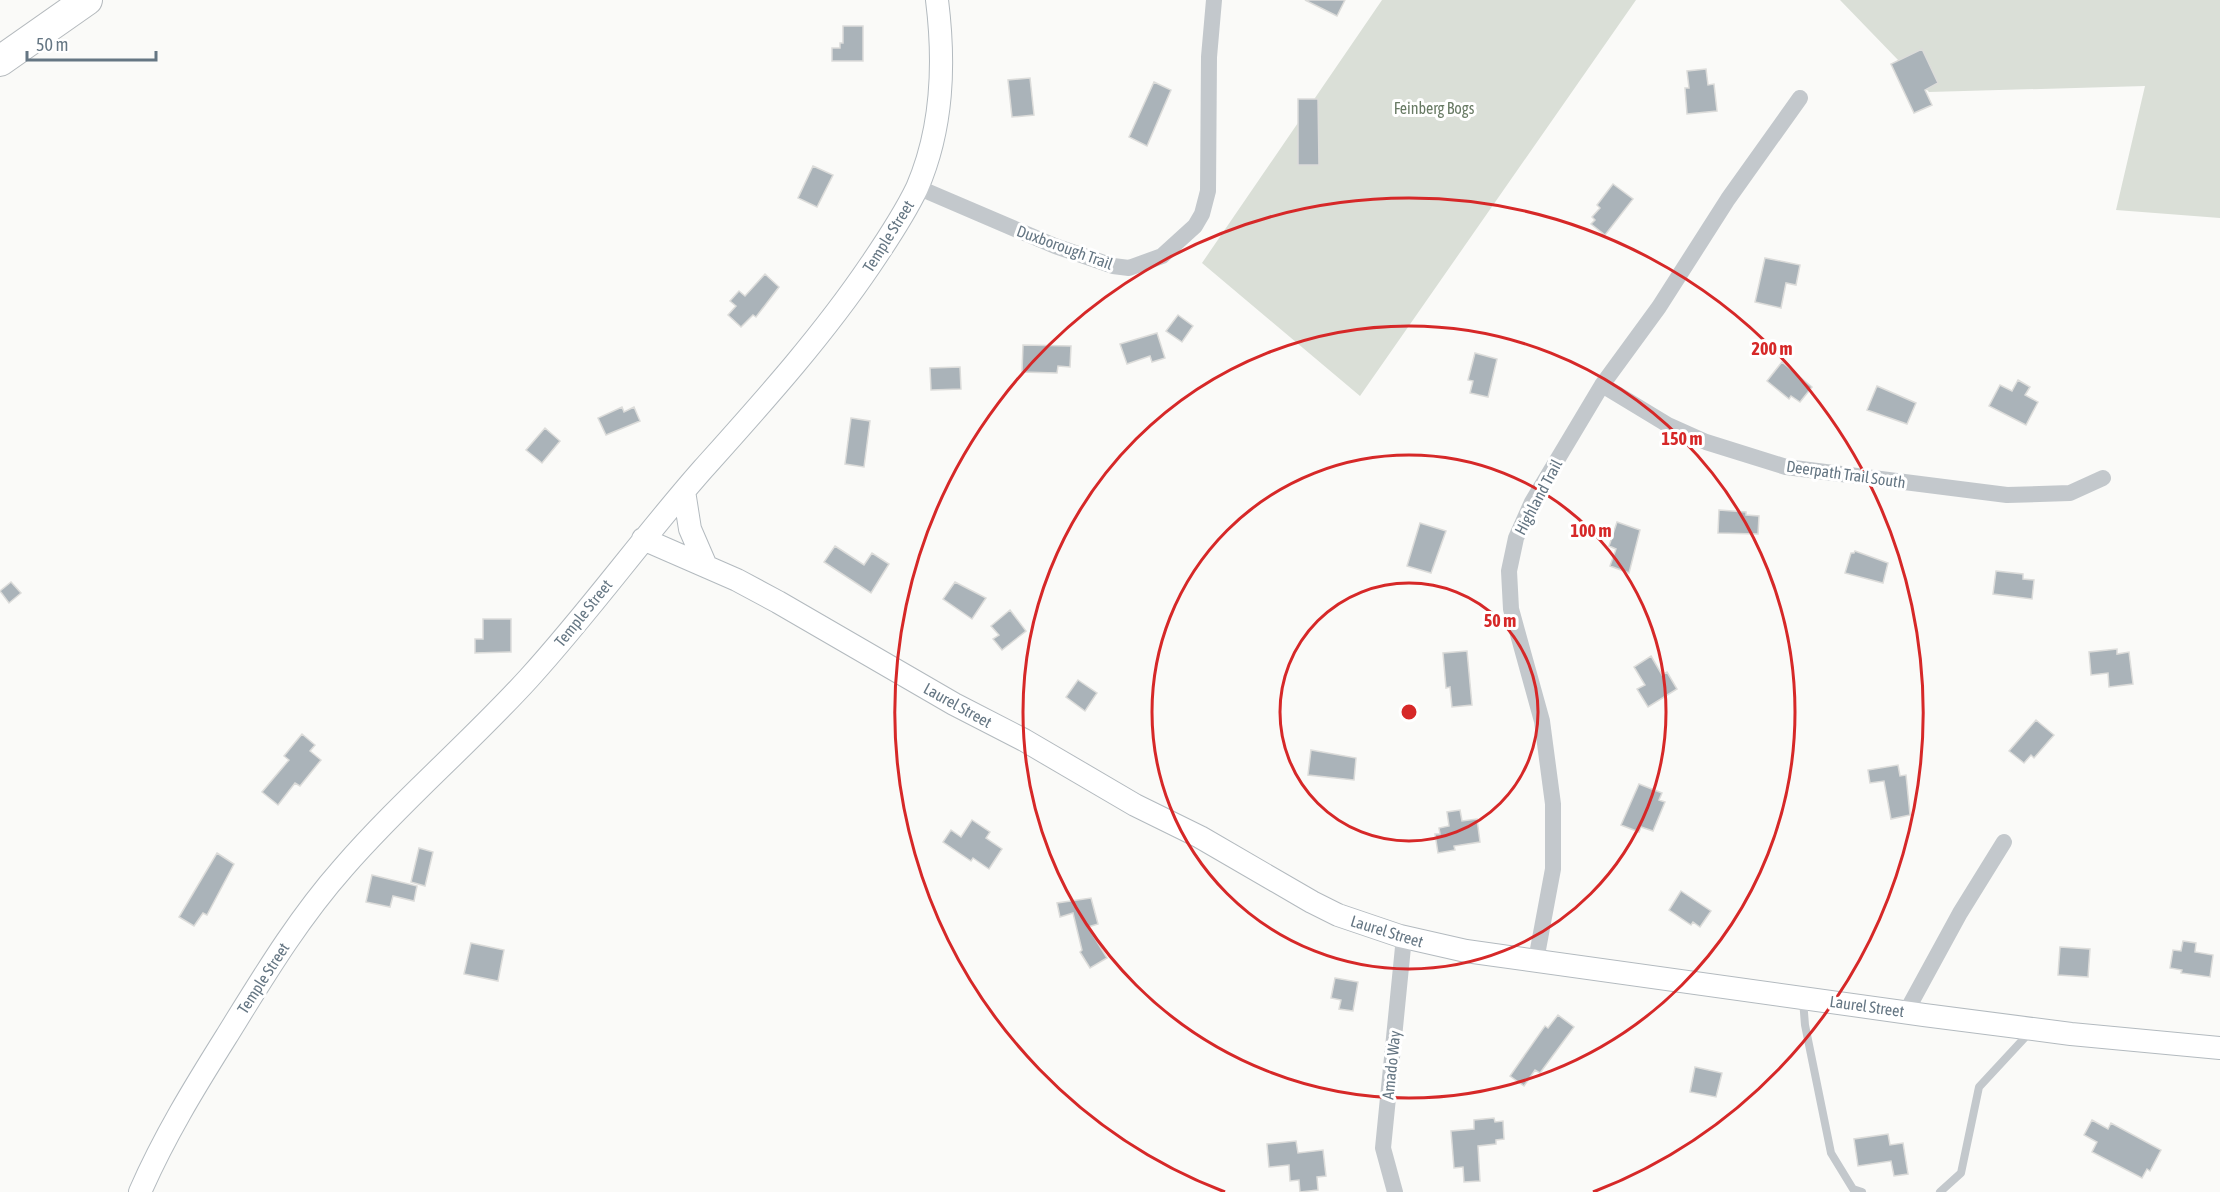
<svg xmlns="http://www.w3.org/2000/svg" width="2220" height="1192" font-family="'Asap Condensed',sans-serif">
<rect width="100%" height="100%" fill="#fafaf8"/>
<path fill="#dadfd7" d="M1382 0H1636L1360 396 1202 263Z
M1840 0H2220V218L2116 210 2145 86 1929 92Z"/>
<path fill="#aab3b9" stroke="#dcdcda" stroke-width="1.5" d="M1305 0H1345L1337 16Z
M843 26H863V61H832V48H840V43H843Z
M1922 49 1938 83 1925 90 1932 105 1914 113 1891 64Z
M1706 69 1708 85 1714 84 1717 111 1687 114 1685 88H1689L1687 71Z
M1030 78 1034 115 1012 117 1008 80Z
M1154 82 1171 90 1147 146 1129 137Z
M1298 99H1318L1319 165H1298Z
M813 166 833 175 817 207 798 198Z
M1613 184 1633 199 1605 235 1591 224 1595 220 1592 217 1600 208 1597 205Z
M1765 258 1800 265 1796 285 1786 283 1781 308 1755 302Z
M765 274 779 287 756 317 753 315 741 327 728 315 736 306 730 301 739 291 745 296Z
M1178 315 1193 326 1182 342 1166 331Z
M1157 333 1165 358 1152 362 1150 356 1127 364 1120 344Z
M1023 345 1071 346 1070 367 1058 366 1057 373 1022 372Z
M1475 353 1497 359 1488 397 1470 393 1473 381 1468 380Z
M1782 362 1812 387 1800 402 1791 396 1789 399 1767 381Z
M960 367 961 389 931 390 930 368Z
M2018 380 2030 387 2025 395 2038 402 2026 425 1989 406 2000 385 2012 391Z
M1877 386 1916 403 1907 424 1867 410Z
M622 407 624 412 634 407 640 421 606 435 598 418Z
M851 418 870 421 864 467 845 464Z
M545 428 560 441 542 463 526 450Z
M1719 510 1746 512V515L1759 516 1758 534 1718 533Z
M1617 522 1640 530 1629 573 1610 566 1616 549 1609 546Z
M1420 523 1446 531 1431 573 1407 566Z
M835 546 864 565 872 553 889 564 871 593 824 562Z
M1855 551 1888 563 1883 583 1845 573 1851 553H1854Z
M1996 571 2023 574V579L2034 580 2032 599 1993 594Z
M11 582 21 593 9 603 0 591Z
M955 582 986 598 972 619 943 599Z
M1010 610 1026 631 1002 650 993 639 999 635 991 626Z
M483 619H511V652L475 653V639H483Z
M2117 649V654L2129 652 2133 684 2109 687 2108 673 2091 675 2089 652Z
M1467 651 1472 705 1452 707 1450 687 1446 688 1443 653Z
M1651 656 1662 675 1667 672 1677 689 1648 707 1637 689 1645 685 1634 667Z
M1078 680 1097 693 1085 711 1066 697Z
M2036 720 2054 735 2034 758 2031 755 2024 763 2009 751Z
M302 734 315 745 310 751 321 760 300 786 295 783 278 805 262 792 289 760 284 756Z
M1311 750 1356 758 1354 780 1308 775Z
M1898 765 1900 776 1906 775 1910 815 1891 819 1884 781 1870 783 1868 770Z
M1639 784 1662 793 1659 800 1665 802 1653 831 1641 827 1639 832 1621 825Z
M1460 810 1462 821 1477 819 1480 842 1454 846 1455 850 1438 853 1435 834H1440L1439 828 1449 826 1447 812Z
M972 820 990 832 986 838 1002 849 989 869 973 858 971 861 943 842 951 830 961 837Z
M419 848 433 852 425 886 411 882Z
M217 853 234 864 207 915 203 913 194 926 179 917Z
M372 875 417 886 414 901 393 896 390 907 366 902Z
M1681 891 1711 911 1700 927 1693 922 1691 925 1669 910Z
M1091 898 1098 924 1088 927 1107 958 1090 968 1080 952 1082 950 1073 913 1060 917 1057 903Z
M2183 941 2196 943 2195 952 2213 955 2210 977 2181 973 2182 970 2170 968 2173 950 2181 951Z
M471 943 504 950 498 981 464 974Z
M2060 947 2090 949 2088 977 2058 975Z
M1335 978 1358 982 1353 1011 1339 1009 1341 1000 1331 998Z
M1558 1015 1574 1027 1540 1073 1535 1070 1524 1086 1510 1076 1545 1026 1548 1028Z
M1695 1067 1722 1073 1716 1097 1690 1092Z
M1494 1118 1495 1122 1503 1121 1504 1139 1496 1140V1144L1478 1146 1480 1181 1464 1182 1463 1167 1454 1168 1451 1131 1474 1129V1120Z
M2092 1120 2108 1129 2111 1123 2161 1150 2150 1171 2147 1169 2142 1178 2092 1152 2097 1142 2084 1135Z
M1888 1134 1890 1145 1903 1143 1908 1174 1894 1176 1891 1161 1858 1166 1854 1139Z
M1296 1141 1298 1153 1323 1150 1326 1176 1317 1177 1318 1190 1300 1192 1299 1180 1290 1181 1289 1165 1269 1167 1267 1144Z"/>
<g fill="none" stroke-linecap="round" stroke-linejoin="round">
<g stroke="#b3babf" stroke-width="24">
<path id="secondary" d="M684 491 690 529 706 566
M643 539 737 580 778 602 954 704 1024 740 1135 805 1200 837 1312 902 1338 915 1400 936 1466 951 1924 1015 2071 1034 2220 1048
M140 1192C164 1137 194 1088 226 1037 262 979 297 920 343 868 401 801 469 744 529 678 590 611 643 537 703 469 762 403 821 338 871 264 888 239 904 215 917 188 943 128 945 64 937 0"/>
</g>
<g stroke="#b4b9bd" stroke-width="32">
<path id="highway" d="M0 61 87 0"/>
</g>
<path stroke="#c3c8cc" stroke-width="8" d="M1803 1000 1805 1025 1831 1153 1853 1189 1862 1192
M1940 1192 1961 1173 1979 1087 2030 1032"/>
<path stroke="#c3c8cc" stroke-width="16" d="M917 187 1055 246 1113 266 1129 268 1162 256 1195 226 1202 214 1208 191 1209 57 1214 0
M1602 385 1668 425 1706 442 1786 467 2007 495 2070 493 2103 478
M1536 960 1553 869V804L1542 721 1511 609 1509 571 1516 538 1532 502 1602 385 1659 307 1728 199 1800 98
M1906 1012 1960 913 2004 842
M1395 1192 1383 1148 1404 937"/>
<use href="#secondary" stroke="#fff" stroke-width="22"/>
<use href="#highway" stroke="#fff" stroke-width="30"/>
</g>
<g fill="none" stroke="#d62828" stroke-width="3">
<circle cx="1409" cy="712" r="129"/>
<circle cx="1409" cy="712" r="257"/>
<circle cx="1409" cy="712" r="386"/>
<path d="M1225 1192A514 514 0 1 1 1593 1192"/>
</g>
<g text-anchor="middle" stroke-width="6" stroke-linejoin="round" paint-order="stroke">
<g font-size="16" fill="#687a64" stroke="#fff">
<text x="1434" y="114">Feinberg Bogs</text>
</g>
<g font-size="16" fill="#657683" stroke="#fff">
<text transform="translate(888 236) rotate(-58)" y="6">Temple Street</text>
<text transform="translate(1065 247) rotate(20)" y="6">Duxborough Trail</text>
<text transform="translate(1846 474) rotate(8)" y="6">Deerpath Trail South</text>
<text transform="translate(1538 497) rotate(-62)" y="6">Highland Trail</text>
<text transform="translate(583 613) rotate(-51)" y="6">Temple Street</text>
<text transform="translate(958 705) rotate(29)" y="6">Laurel Street</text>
<text transform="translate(1387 931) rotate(17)" y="6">Laurel Street</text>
<text transform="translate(263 978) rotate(-57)" y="6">Temple Street</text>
<text transform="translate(1867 1006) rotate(8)" y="6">Laurel Street</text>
<text transform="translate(1391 1065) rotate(-84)" y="6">Amado Way</text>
</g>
</g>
<circle cx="1409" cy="712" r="9" fill="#d62828" stroke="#fff" stroke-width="3"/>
<g font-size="18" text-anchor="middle" font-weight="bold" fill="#d62828" stroke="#fff" stroke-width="6" stroke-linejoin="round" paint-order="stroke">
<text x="1772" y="355">200 m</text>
<text x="1682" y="445">150 m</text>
<text x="1591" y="537">100 m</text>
<text x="1500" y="627">50 m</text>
</g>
<path d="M27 51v9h129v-9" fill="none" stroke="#657683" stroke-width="3"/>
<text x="36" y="51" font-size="18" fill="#657683" stroke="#ffffff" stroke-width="4.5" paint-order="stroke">50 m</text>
</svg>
